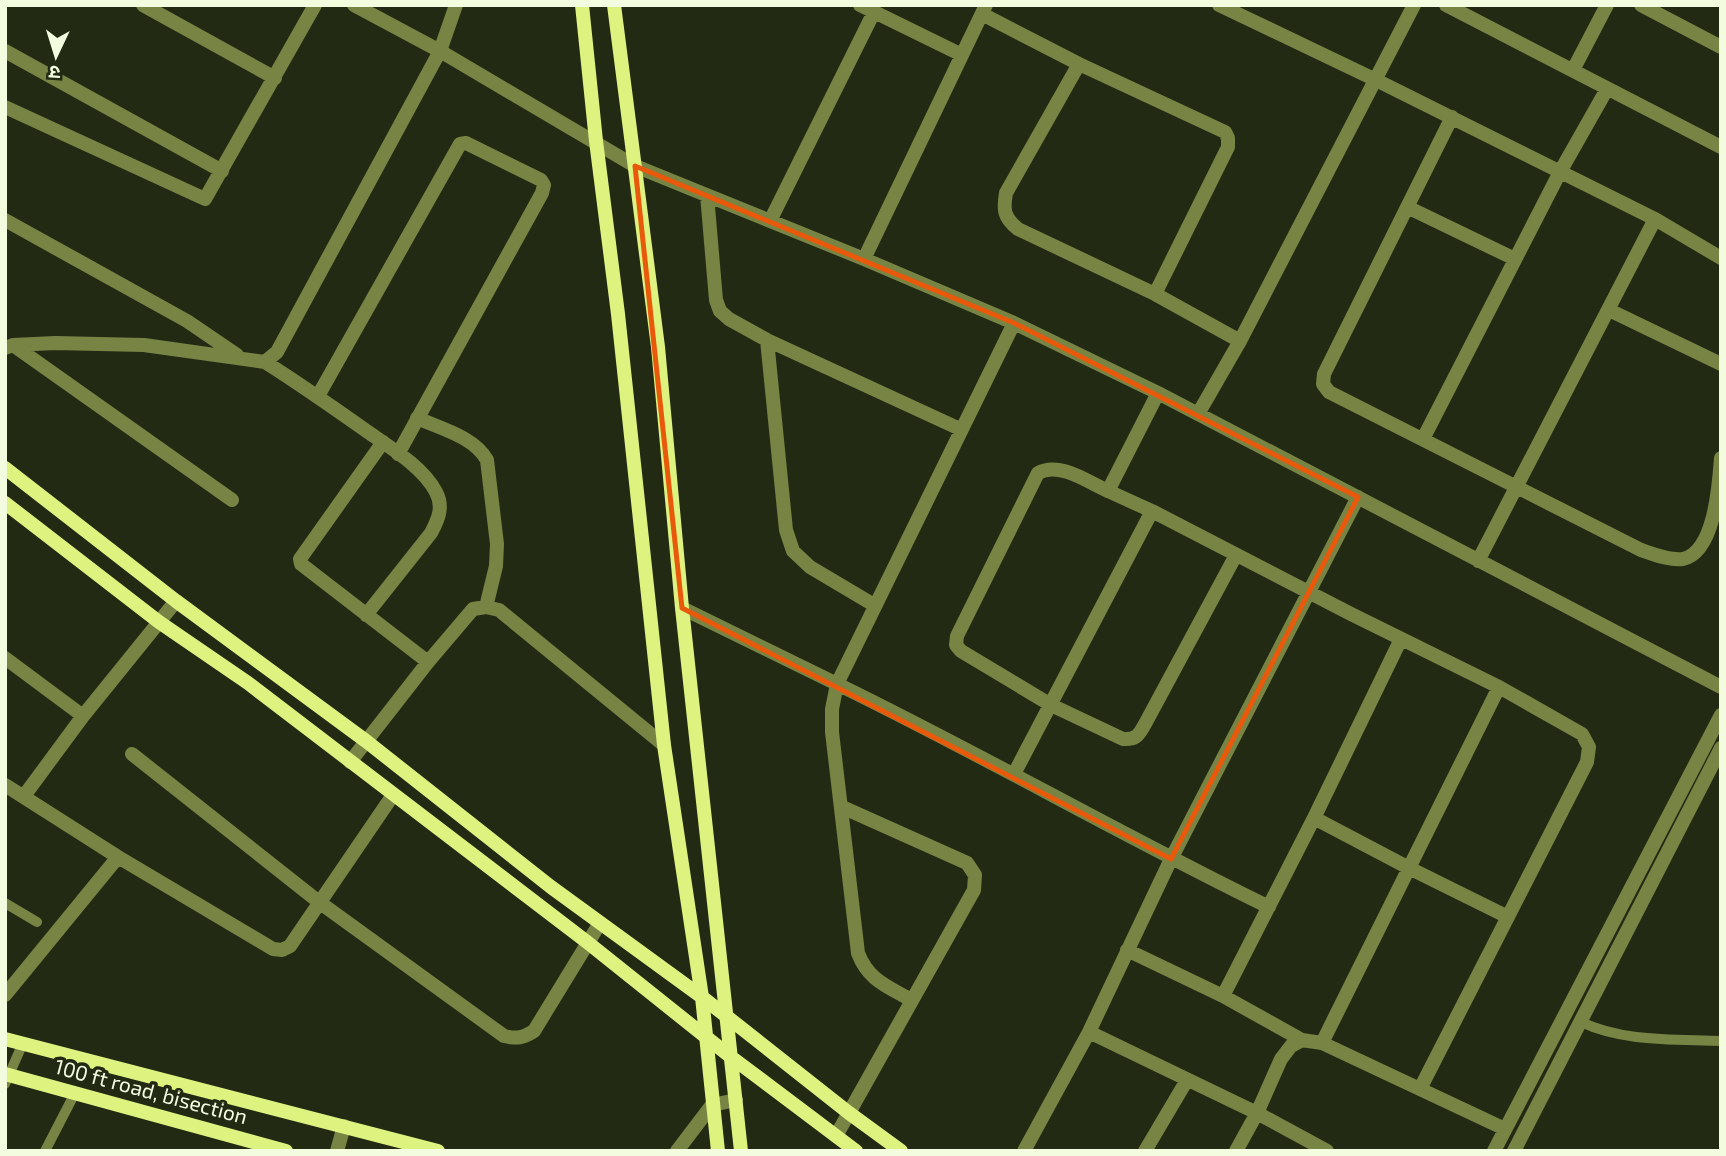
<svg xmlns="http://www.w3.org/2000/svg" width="1726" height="1156" font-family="'Exo 2','Noto Sans Devanagari',sans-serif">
<rect width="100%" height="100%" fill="#232a14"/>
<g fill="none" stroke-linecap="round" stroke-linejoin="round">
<path stroke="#788444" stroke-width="10" d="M5 903 37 922
M1581 1022C1623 1042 1674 1039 1721 1041
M5 1084 23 1043
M45 1151 75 1093"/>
<path stroke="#788444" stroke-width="14" d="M143 5 275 78
M354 5 440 51 635 166 864 259 1014 323 1158 393 1721 687
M860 5 962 55
M1219 5 1376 80 1655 219 1721 258
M1446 5 1721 147
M1641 5 1721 47
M982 14 1079 64 1225 132 1228 138V147L1155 294
M5 51 222 171
M1079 64 1006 193C1003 210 1004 218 1018 229L1155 294 1240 341
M1573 70 1607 5
M5 107 205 199 315 5
M1452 117 1324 374 1323 384 1329 392 1641 550C1653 554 1670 561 1683 559 1715 552 1719 484 1721 458
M707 195 716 300 720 311 729 319 767 340 960 429
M1407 207 1515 259
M5 220 187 321 237 355
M770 221 874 12
M864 259 986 5
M1609 310 1721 364
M767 340 786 530 793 551 810 567 874 605
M13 345 232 500
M5 348 13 345 55 343 144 345 265 362 277 352 440 51 456 5
M265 362C300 384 334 408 368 432 391 448 423 467 436 492 444 507 438 520 431 533L366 615
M318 396 460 144 466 143 541 180 544 185 542 193 398 454
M1198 414 1240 341 1414 5
M417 418C442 429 474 437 487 460L497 544 496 566 486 607
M1423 439 1560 172 1607 89
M383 442 300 559 301 564 428 662
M1108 491C1088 482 1059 461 1038 473L957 636 956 645 961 651 1051 705 1123 739C1136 740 1139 735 1145 724L1236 555
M1152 511 1351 614 1499 687 1582 734 1589 747 1587 762 1420 1089
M1478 561 1655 219
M682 608 837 684 1014 323
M5 658 83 716
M132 754 319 902 504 1036C517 1039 523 1038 534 1031L600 923
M350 762 428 662 473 609 486 607 499 610 664 745
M1014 774 1152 511 1108 491 1158 393
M5 785 118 857 273 949 282 950 290 946 393 795
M24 796 83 716 176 601
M1314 818 1409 868 1508 917
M1127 950 1223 996 1302 1040
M5 995 118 857
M1223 996 1314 818 1401 639
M911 1000C887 986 868 980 858 953L832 732V709L837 684C983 755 1123 836 1269 907
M1089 1032 1257 1113 1327 1151
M1322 1043 1505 1129
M836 1136 974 890 975 875 967 863 842 807
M337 1151 344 1126
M677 1151 712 1105 736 1100
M1024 1151 1089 1032 1171 859 1358 497
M1145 1151 1187 1080
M1236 1151 1257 1113 1281 1059 1291 1046 1302 1040 1322 1043 1499 687
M1494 1151 1721 715
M1514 1151 1721 748"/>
<path stroke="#def280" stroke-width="14" d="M582 5 596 141 618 314 664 745 702 997 718 1151
M614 5 658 347 682 608 741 1151
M5 468 176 601 366 741 551 887 702 997 849 1113 901 1151
M5 503 159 622 248 683 587 942 731 1057 856 1151
M5 1039 438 1151
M5 1074 286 1151"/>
</g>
<path fill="none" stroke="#e8590c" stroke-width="5" stroke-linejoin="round" d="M635 166 1014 323 1358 497 1171 859 682 608Z"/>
<g text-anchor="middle" stroke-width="7" stroke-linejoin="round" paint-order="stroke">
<g font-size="21" fill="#f4fce0" stroke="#232a14">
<text transform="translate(151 1092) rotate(15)" y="7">100 ft road, bisection</text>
</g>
</g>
<rect width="1726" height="1156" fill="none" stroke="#f4fce0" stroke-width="14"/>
<g transform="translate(56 56) rotate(184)" stroke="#232a14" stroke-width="5" paint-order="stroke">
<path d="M0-5L12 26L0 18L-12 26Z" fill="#f4fce0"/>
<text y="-10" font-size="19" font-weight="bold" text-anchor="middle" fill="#f4fce0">उ</text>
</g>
</svg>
